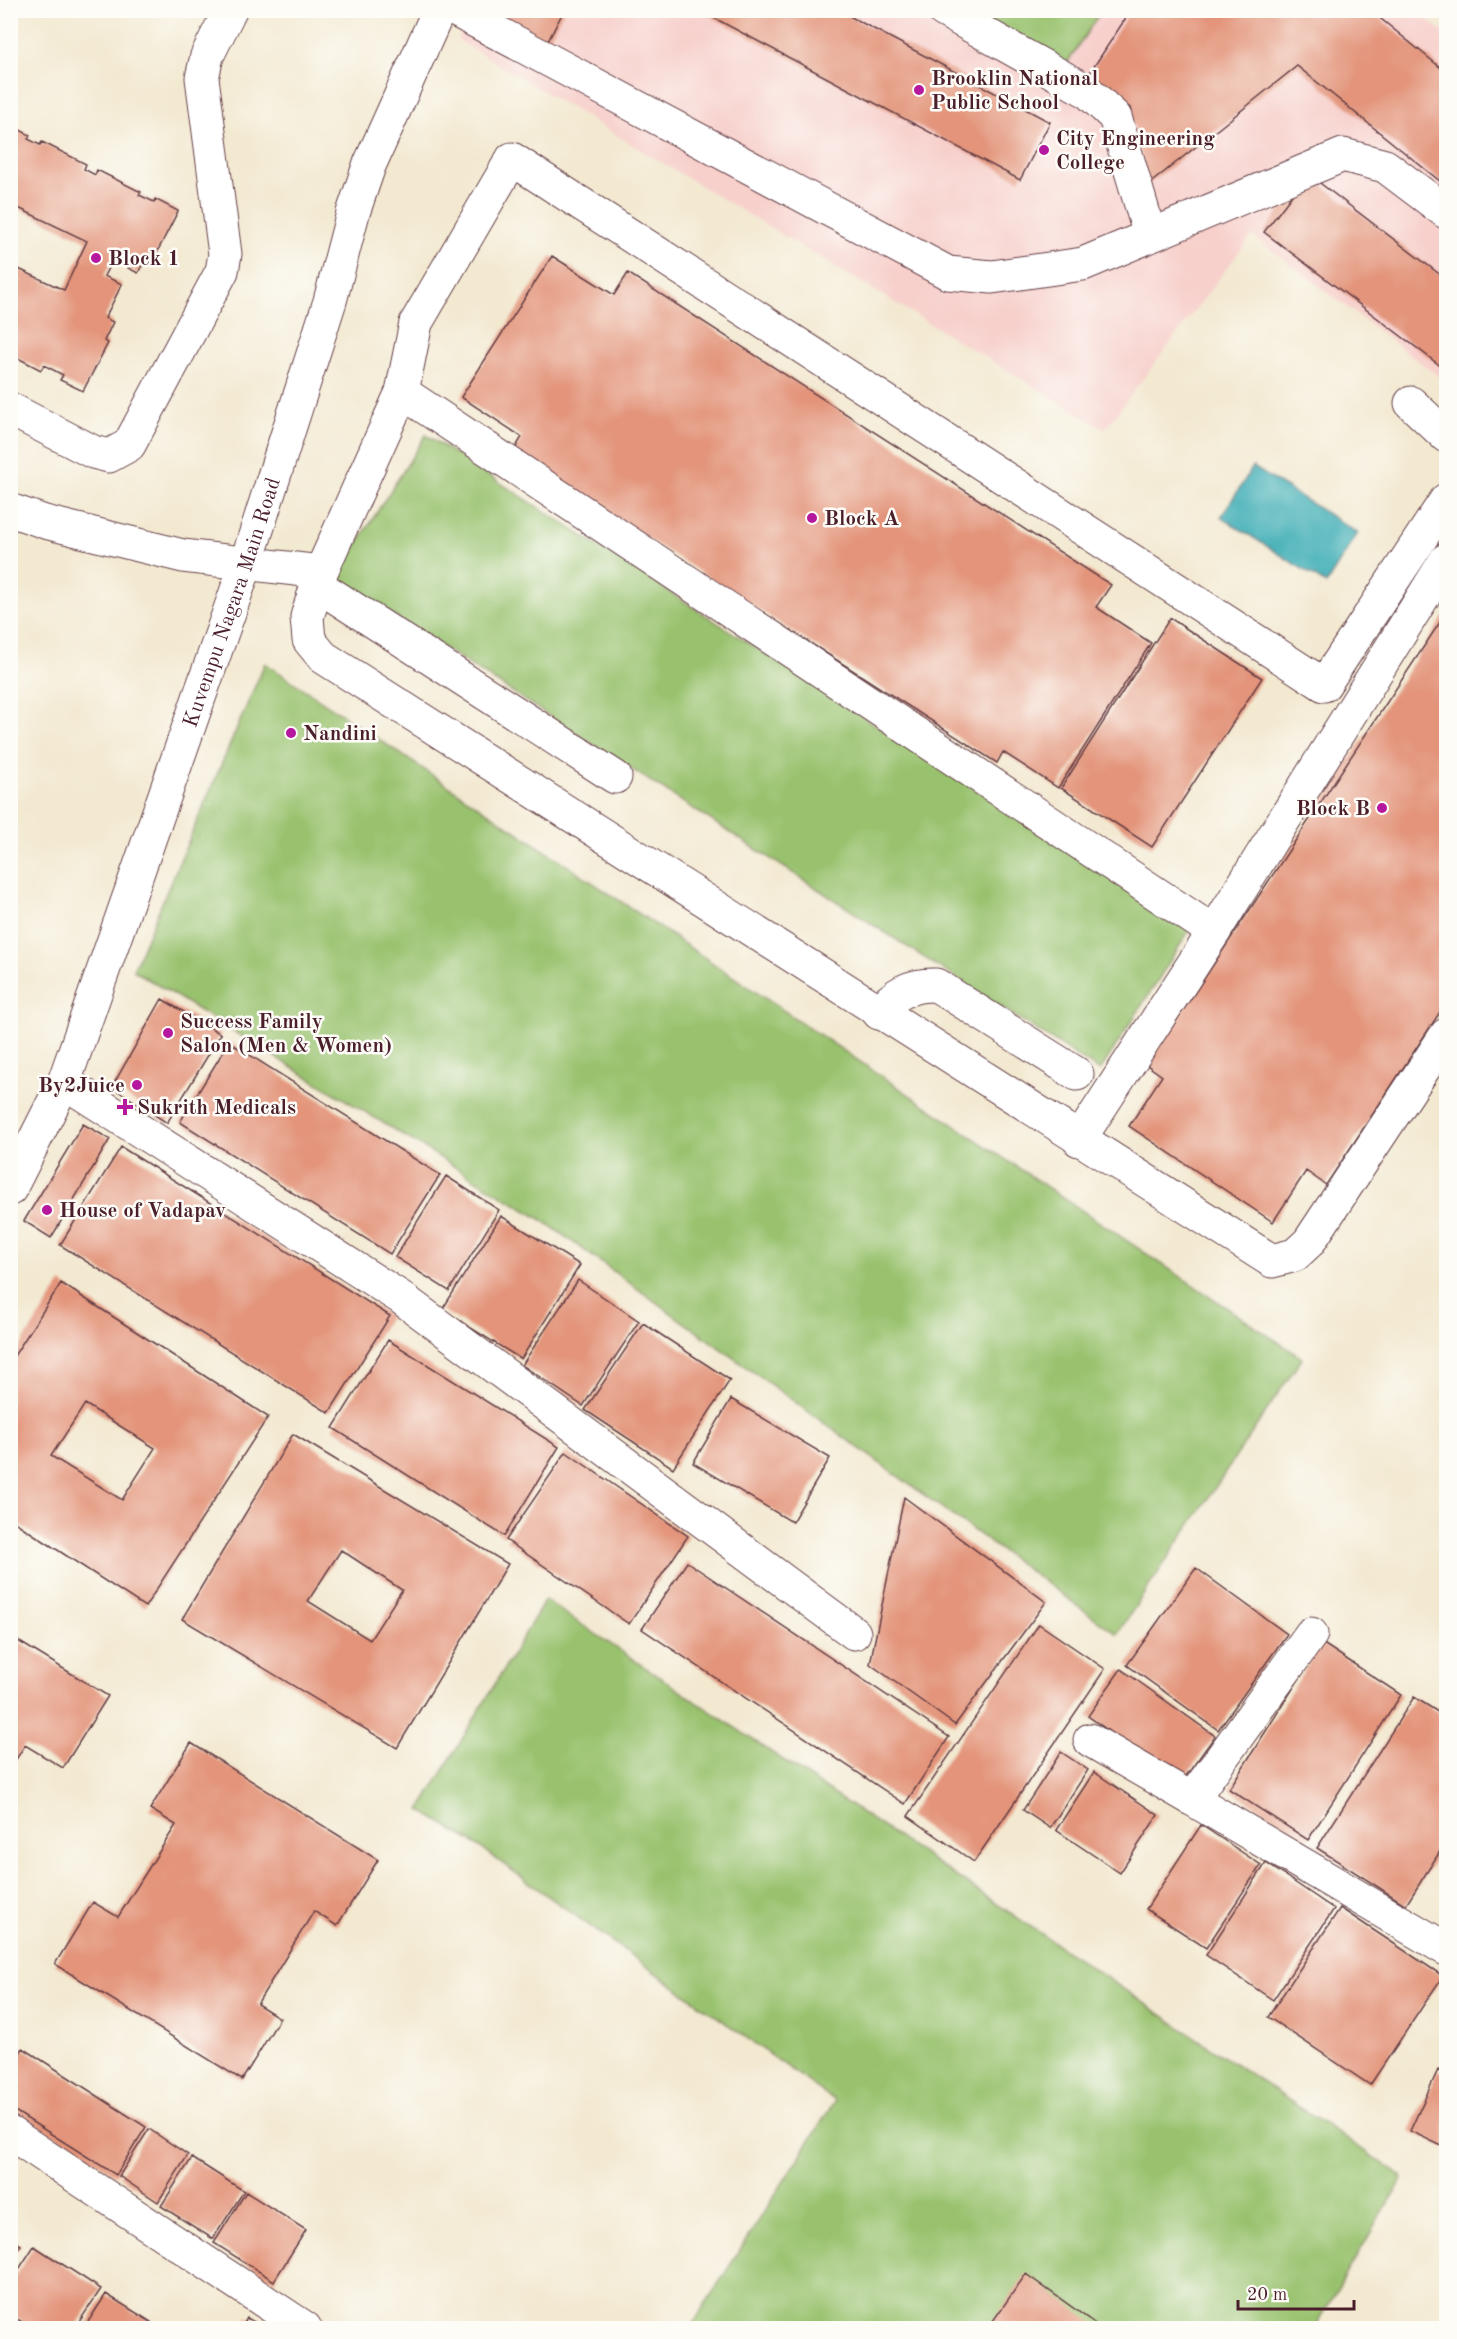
<svg xmlns="http://www.w3.org/2000/svg" width="1457" height="2339" font-family="'Old Standard TT',serif">
<rect width="100%" height="100%" fill="#fdfcf7"/>
<filter id="ink" filterUnits="userSpaceOnUse"><feTurbulence type="fractalNoise" baseFrequency=".0167" numOctaves="2"/><feDisplacementMap in="SourceGraphic" scale="12" xChannelSelector="R" yChannelSelector="G"/><feConvolveMatrix kernelMatrix="1 2 1 2 8 2 1 2 1" color-interpolation-filters="sRGB"/></filter>
<filter id="wash" filterUnits="userSpaceOnUse"><feTurbulence type="fractalNoise" baseFrequency=".008" numOctaves="4" result="noise"/><feDisplacementMap in="SourceGraphic" scale="24" xChannelSelector="R" yChannelSelector="G"/><feGaussianBlur stdDeviation="1.35" result="paint"/><feColorMatrix in="noise" values="0 0 0 0 0 0 0 0 0 0 0 0 0 0 0 0 0 1.4 0 .05"/><feComposite in="paint" operator="in"/></filter>
<g filter="url(#wash)">
<rect width="100%" height="100%" fill="#f3e9d1"/>
<path fill="#f7d0cc" d="M968 10 1066 65 1101 11H1415L1446 34V382L1252 235 1105 429 458 40 471 11Z"/>
<path fill="#99c26e" stroke="#72704c" stroke-width="1.5" d="M968 11H1101L1066 65Z
M426 435 1191 928 1100 1071 335 578Z
M265 663 1302 1358 1117 1634 542 1220 133 970Z
M545 1600 1403 2177 1315 2328H690L835 2101 471 1841 420 1810Z"/>
<path fill="#3cadb5" stroke="#436670" stroke-width="1.5" d="M1253 467 1358 533 1326 584 1221 517Z"/>
<g id="blocks">
<path fill="#e3947a" fill-rule="evenodd" d="M493 10H564L546 45 491 16Z
M699 10H838L1050 122 1020 180Z
M1131 10H1370L1446 72V186L1297 66 1148 185 1130 108 1089 74Z
M10 125 30 135 28 139 40 145 42 142 86 164 84 169 95 175 97 170 141 192 139 195 154 202 155 199 178 211 153 260 147 257 138 273 128 268 133 259 117 251 104 276 122 284 105 318 113 322 104 341 108 343 83 391 60 380 63 375 44 365 41 370 10 354V265L64 290 87 241 10 204Z
M1308 174 1446 279V370L1264 232Z
M552 256 614 295 628 273 1111 585 1096 607 1151 643 1058 788 1003 752 997 763 513 452 522 437 461 397Z
M1446 613V1003L1326 1185 1306 1171 1273 1222 1129 1126 1162 1076 1147 1065Z
M1170 618 1262 678 1152 847 1061 788Z
M162 999 221 1034 167 1123 112 1087Z
M229 1042 440 1175 390 1254 180 1122Z
M83 1124 110 1139 51 1238 24 1221Z
M121 1147 390 1316 329 1413 60 1245Z
M446 1176 499 1210 449 1291 395 1257Z
M501 1216 580 1265 521 1359 442 1310Z
M578 1280 639 1321 583 1406 522 1365Z
M61 1283 268 1417 145 1607 10 1519V1362ZM85 1404 155 1448 122 1500 51 1456Z
M643 1323 730 1380 673 1468 585 1410Z
M388 1340 559 1447 504 1536 333 1428Z
M731 1399 830 1458 792 1522 693 1463Z
M293 1434 508 1564 397 1748 182 1619ZM341 1550 402 1590 370 1640 308 1601Z
M566 1452 688 1536 629 1624 506 1540Z
M904 1497 1046 1602 955 1725 870 1664Z
M687 1562 949 1737 905 1804 642 1629Z
M1196 1568 1287 1634 1218 1730 1127 1665Z
M1039 1624 1105 1669 974 1862 908 1816Z
M10 1636 108 1696 63 1768 25 1745 10 1769Z
M1322 1643 1401 1695 1308 1840 1229 1789Z
M1121 1669 1215 1736 1181 1783 1088 1716Z
M1414 1697 1446 1717V1842L1406 1905 1317 1848Z
M191 1743 378 1860 337 1926 314 1911 257 2004 280 2018 242 2080 55 1964 93 1902 118 1917 176 1825 150 1809Z
M1061 1752 1088 1770 1050 1828 1023 1810Z
M1094 1772 1158 1815 1120 1873 1056 1830Z
M1201 1825 1261 1865 1206 1948 1146 1909Z
M1266 1863 1334 1909 1273 2000 1206 1955Z
M1340 1908 1443 1976 1370 2085 1268 2017Z
M23 2048 146 2127 116 2175 10 2108V2067Z
M1438 2070 1446 2074V2148L1410 2131Z
M149 2129 188 2155 158 2202 119 2176Z
M192 2158 244 2191 213 2239 161 2206Z
M246 2192 306 2230 274 2281 214 2243Z
M10 2238 21 2245 10 2261Z
M34 2246 101 2289 75 2328H32L10 2315V2283Z
M1026 2274 1101 2328H988Z
M106 2294 151 2322 147 2328H84Z
M247 2318 265 2328H241Z"/>
</g>
</g>
<g filter="url(#ink)">
<use href="#blocks" fill-opacity="0" stroke="#633d44" stroke-width="1.5"/>
<g fill="none" stroke-linecap="round" stroke-linejoin="round">
<g stroke="#633d44" stroke-width="35">
<g id="minor">
<path d="M455 10 948 273 992 277 1083 264 1343 155 1385 166 1446 212"/>
<path d="M943 10 1087 91 1115 117 1150 235"/>
<path d="M402 392 1214 932"/>
<path d="M1411 403 1446 436"/>
<path d="M10 409 93 452 109 456 129 445 222 271 225 254 202 78 207 56 230 10"/>
<path d="M1446 500 1324 685 512 159 416 323 402 392 321 572 307 617 309 640 323 657 1272 1261 1295 1255 1309 1242 1446 1035"/>
<path d="M10 510 45 522 183 556 321 572"/>
<path d="M317 585 615 777"/>
<path d="M879 1013C894 993 911 984 936 985L1077 1074"/>
<path d="M64 1082 400 1297 854 1633"/>
<path d="M1079 1140 1214 932 1446 560"/>
<path id="s1" d="M10 1189 64 1082 246 564 330 301 353 213 369 166 439 10"/>
<path d="M1090 1740 1192 1799 1311 1634"/>
<path d="M1192 1799 1446 1949"/>
<path d="M10 2133 305 2328"/>
</g>
</g>
<use href="#minor" stroke="#fff" stroke-width="33"/>
</g>
</g>
<g fill="#b5179e" stroke="#fdfcf7" stroke-width="2">
<circle cx="919" cy="90" r="6"/>
<circle cx="1044" cy="150" r="6"/>
<circle cx="96" cy="258" r="6"/>
<circle cx="812" cy="518" r="6"/>
<circle cx="291" cy="733" r="6"/>
<circle cx="1382" cy="808" r="6"/>
<circle cx="168" cy="1033" r="6"/>
<circle cx="137" cy="1085" r="6"/>
<path d="M122 1098h6v6h6v6h-6v6h-6v-6h-6v-6h6z"/>
<circle cx="47" cy="1210" r="6"/>
</g>
<g text-anchor="middle" stroke-width="5" stroke-linejoin="round" paint-order="stroke">
<g font-size="21" font-weight="bold" fill="#4a1f2b" stroke="#fdfcf7" text-anchor="start">
<text x="931" y="85">Brooklin National<tspan x="931" dy="24">Public School</tspan></text>
<text x="1056" y="145">City Engineering<tspan x="1056" dy="24">College</tspan></text>
<text x="108" y="265">Block 1</text>
<text x="824" y="525">Block A</text>
<text x="303" y="740">Nandini</text>
<text x="1370" y="815" text-anchor="end">Block B</text>
<text x="180" y="1028">Success Family<tspan x="180" dy="24">Salon (Men &amp; Women)</tspan></text>
<text x="125" y="1092" text-anchor="end">By2Juice</text>
<text x="137" y="1114">Sukrith Medicals</text>
<text x="59" y="1217">House of Vadapav</text>
</g>
<g font-size="21" fill="#4a1f2b" stroke="#fdfcf7">
<text dy="7" stroke="none"><textPath href="#s1" startOffset="628">Kuvempu Nagara Main Road</textPath></text>
</g>
</g>
<rect width="1457" height="2339" fill="none" stroke="#fdfcf7" stroke-width="36"/>
<path d="M1238 2300v9h116v-9" fill="none" stroke="#4a1f2b" stroke-width="3"/>
<text x="1247" y="2300" font-size="18" fill="#4a1f2b" stroke="#fdfcf7" stroke-width="4.5" paint-order="stroke">20 m</text>
</svg>
